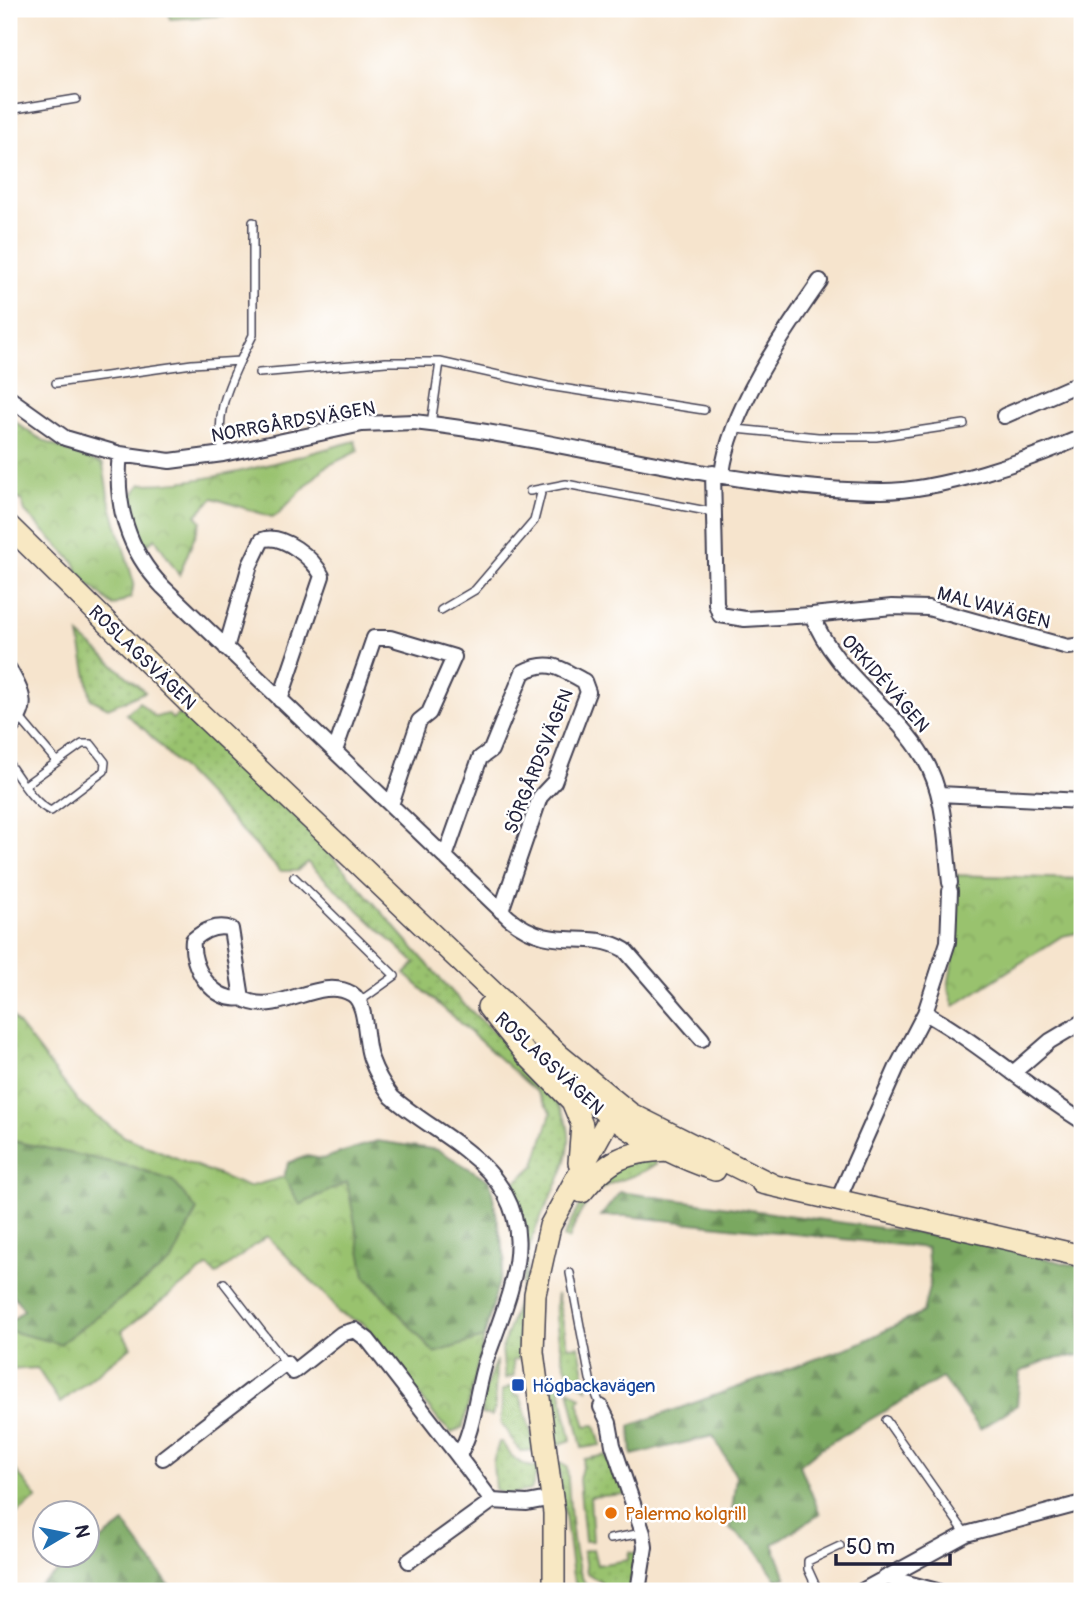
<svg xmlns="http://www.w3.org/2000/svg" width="1091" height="1600" font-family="Pangolin,sans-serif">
<defs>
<pattern id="grass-dots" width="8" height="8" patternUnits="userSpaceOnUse" patternTransform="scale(1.75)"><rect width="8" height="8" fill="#99c26e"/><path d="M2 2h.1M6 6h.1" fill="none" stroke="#84a660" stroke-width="1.8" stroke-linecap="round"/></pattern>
<pattern id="forest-firs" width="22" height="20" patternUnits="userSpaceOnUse" patternTransform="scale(1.75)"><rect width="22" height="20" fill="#7aa861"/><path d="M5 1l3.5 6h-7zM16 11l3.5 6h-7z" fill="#648851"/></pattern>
<pattern id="park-crowns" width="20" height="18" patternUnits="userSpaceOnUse" patternTransform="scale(1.75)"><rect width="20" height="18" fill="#99c26e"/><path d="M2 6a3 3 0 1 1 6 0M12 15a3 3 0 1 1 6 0" fill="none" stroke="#84a660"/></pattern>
</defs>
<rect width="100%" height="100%" fill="#fff"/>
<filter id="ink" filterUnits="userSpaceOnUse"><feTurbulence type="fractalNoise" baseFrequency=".0143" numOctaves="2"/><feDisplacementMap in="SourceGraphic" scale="14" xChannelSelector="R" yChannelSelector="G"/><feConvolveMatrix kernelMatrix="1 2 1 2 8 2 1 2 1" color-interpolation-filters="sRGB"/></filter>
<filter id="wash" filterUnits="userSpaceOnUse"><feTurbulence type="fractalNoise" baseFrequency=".00686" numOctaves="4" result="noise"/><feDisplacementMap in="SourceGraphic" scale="28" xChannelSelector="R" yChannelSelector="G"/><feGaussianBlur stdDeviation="1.57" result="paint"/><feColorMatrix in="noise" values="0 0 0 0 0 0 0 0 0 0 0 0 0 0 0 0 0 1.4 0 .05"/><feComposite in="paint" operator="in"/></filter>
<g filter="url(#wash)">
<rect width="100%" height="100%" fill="#f6e4cd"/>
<path fill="url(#grass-dots)" stroke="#5e7254" stroke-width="2" d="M79 635 145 692 108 708 91 699Z
M139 702 155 717 168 714 172 719 179 714C285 792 366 896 453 993 484 1027 566 1089 569 1134 572 1172 540 1208 531 1243 527 1257 527 1272 525 1285 522 1311 517 1332 519 1359L513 1360 514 1376 505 1379 502 1348 518 1302 525 1268 524 1229 511 1186 535 1165 551 1113 537 1092 405 974 415 963 307 862 297 871H280L146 731 126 714Z
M656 1159V1164C641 1175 627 1177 610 1184 588 1193 576 1218 569 1240L564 1237C575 1214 588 1181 612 1168 623 1161 643 1161 656 1159Z
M557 1294 568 1347 579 1346 587 1389C581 1385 574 1380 570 1375 560 1361 553 1310 557 1294Z
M496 1360 495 1408 492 1416 482 1414 484 1392Z
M558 1377 571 1440 557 1445 552 1378Z
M512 1386 515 1395H520L536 1450 520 1451 501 1423 502 1391Z
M569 1389 581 1398 578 1402 586 1426 595 1425 601 1445 582 1448Z
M499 1442H502C510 1457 521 1468 539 1467L531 1490 505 1495 495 1489 493 1462Z
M606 1455 627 1494 590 1497 593 1541H585L579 1479 584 1459Z
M558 1462 567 1467C570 1495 570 1573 591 1591H578L573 1576Z
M593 1549 597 1565 628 1560 629 1552 636 1554 629 1591 603 1589 602 1583 587 1573 583 1551Z"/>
<path fill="url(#forest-firs)" stroke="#4e654e" stroke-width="2" d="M9 1140 134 1167 173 1181 197 1209 172 1261 60 1344 9 1331V1323L24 1310 9 1289Z
M377 1141 438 1150 490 1181 505 1259 484 1338 434 1353 365 1276 347 1183 300 1205 284 1177 288 1163 307 1156 322 1159Z
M620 1192 961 1239 1082 1267V1355L1047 1360 1020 1372 1017 1405 980 1429 942 1378 821 1448 800 1465 820 1514 773 1544 786 1578 777 1580 753 1546 730 1529 736 1476 713 1436 632 1455 630 1426 860 1343 923 1312 930 1282 927 1248 626 1216H601Z
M124 1523 173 1591H31L81 1555 88 1554V1550Z"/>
<path fill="url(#park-crowns)" stroke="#5e7254" stroke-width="2" d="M9 415C32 441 72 452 103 464L108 495 134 583 131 597 113 606 80 576 74 562 25 512 22 501 9 494Z
M355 441 358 451 325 467 277 515 272 517 213 498 196 515 201 521 179 575 155 538 143 548 128 521V500L141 484C213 484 286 459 355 441Z
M952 875 1082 879V932L1062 936 954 1006 948 987 958 931Z
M9 1012 81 1105 125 1137 248 1187 284 1177 300 1205 347 1182 365 1276 434 1353 484 1338 463 1427 452 1433 439 1421 364 1324 338 1313 332 1302 267 1236 216 1275 208 1266 122 1331 131 1347 60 1403 37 1368 9 1370V1331L60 1344 172 1261 197 1210 173 1181 134 1167 9 1140Z
M11 1464 37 1498 9 1520V1466Z"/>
<path fill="#99c26e" stroke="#5e7254" stroke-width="2" d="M169 9H317L170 19Z"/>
</g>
<g filter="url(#ink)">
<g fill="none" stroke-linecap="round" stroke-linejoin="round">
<g stroke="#423f51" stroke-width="10">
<path id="lane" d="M9 110 76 99
M240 361 253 335V222
M259 373 386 362H440L548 386 704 410
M56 383 192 364 240 361C225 393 215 418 223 454
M431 424 440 362
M736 429 818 437H876L964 424
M530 491 566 484 712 512
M441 610 475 590 534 521 542 489
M20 718 57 762
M9 764C20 779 33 803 51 811L104 771 105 762 91 744H82L25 785
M294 877 395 976 360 1001
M570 1273 590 1379 601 1407
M224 1283 286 1363
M886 1420 966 1534
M610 1539 642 1533
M818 1591 808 1569V1561L840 1546"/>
</g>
<g stroke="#423f51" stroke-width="18">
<path id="street" d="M9 398 65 438 120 454 170 461 223 454 362 424 414 422C570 439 724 490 882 491 940 491 1029 460 1082 437
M1004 416 1082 382
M120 454C114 504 128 551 163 587L509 918C555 955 585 927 625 950L702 1039
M713 473 716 604 720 615 745 619 812 615C834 673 892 705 924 758 946 795 945 841 950 883
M722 474C730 409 783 334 820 281
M812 615 892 607 928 608 1068 647 1082 645
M226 648 250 565 262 540C282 532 314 559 322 576L280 700
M9 669C23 695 31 706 9 730
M335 751 374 638H390L454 657 429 713 419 721 391 805
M939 794 1082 801
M445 857 480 758 491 750 523 672C551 658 560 669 584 681L588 692 554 782 540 797 501 911
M242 998C213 1003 190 967 193 940 203 931 217 924 231 929L242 998C275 1019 319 974 352 994 368 1004 364 1042 371 1059 376 1073 383 1085 392 1097 415 1117 441 1131 465 1150 547 1214 516 1277 486 1360 476 1390 474 1433 458 1456L492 1501 527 1503 553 1498
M925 1013C981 1044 1028 1088 1082 1121
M1013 1073 1050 1041 1082 1022
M837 1202 897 1067 925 1013 948 942 950 891
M601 1407 609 1423 613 1445 643 1533 645 1547 638 1591
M163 1458 286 1363 293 1372 341 1334 355 1330 368 1340 458 1456
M409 1561 492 1501
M885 1577 937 1591
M862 1591 966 1534 1082 1503"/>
</g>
<g stroke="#423f51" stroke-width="24">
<path id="secondary" d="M9 526 188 702 559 1055 631 1114 775 1186
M488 1007 526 1054 572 1101 582 1125 579 1163
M541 1057C596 1109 642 1145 715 1170
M762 1183 1082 1256
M582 1192C609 1159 625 1152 668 1150
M554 1591V1513L533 1352 535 1294 550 1226 616 1106"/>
</g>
<use href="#lane" stroke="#fff" stroke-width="7"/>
<use href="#street" stroke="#fff" stroke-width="14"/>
<use href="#secondary" stroke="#f8e8c3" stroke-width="21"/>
</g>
</g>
<rect fill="#1a4fb4" stroke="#fff" stroke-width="2.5" x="511" y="1378" width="14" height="14" rx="3.5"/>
<circle fill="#e8710a" stroke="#fff" stroke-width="2.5" cx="611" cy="1513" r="7"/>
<g text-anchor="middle" stroke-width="5" stroke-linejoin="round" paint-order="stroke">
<g font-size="19" fill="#22223b" stroke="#fff">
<text transform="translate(293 421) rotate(-10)" y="7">NORRGÅRDSVÄGEN</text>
<text transform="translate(994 607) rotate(15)" y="7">MALVAVÄGEN</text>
<text transform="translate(143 657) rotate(44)" y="7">ROSLAGSVÄGEN</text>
<text transform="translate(886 683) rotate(49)" y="7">ORKIDÉVÄGEN</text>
<text transform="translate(538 761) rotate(-68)" y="7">SÖRGÅRDSVÄGEN</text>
<text transform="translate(550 1063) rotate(43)" y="7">ROSLAGSVÄGEN</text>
</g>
<g font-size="19" fill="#164399" stroke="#fff" text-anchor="start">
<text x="532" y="1392">Högbackavägen</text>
</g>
<g font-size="19" fill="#c56008" stroke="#fff" text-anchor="start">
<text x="625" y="1520">Palermo kolgrill</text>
</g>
</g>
<rect width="1091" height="1600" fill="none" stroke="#fff" stroke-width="35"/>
<g transform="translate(66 1534) rotate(80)"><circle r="33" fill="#ffffff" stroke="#a7a7b1" stroke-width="2"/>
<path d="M0-5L12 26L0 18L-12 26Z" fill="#1f6fb2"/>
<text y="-10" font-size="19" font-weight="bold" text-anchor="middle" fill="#22223b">N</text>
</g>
<path d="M836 1554v10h114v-10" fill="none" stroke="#22223b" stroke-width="3.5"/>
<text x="846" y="1554" font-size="21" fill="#22223b" stroke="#ffffff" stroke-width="5" paint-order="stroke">50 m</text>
</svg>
